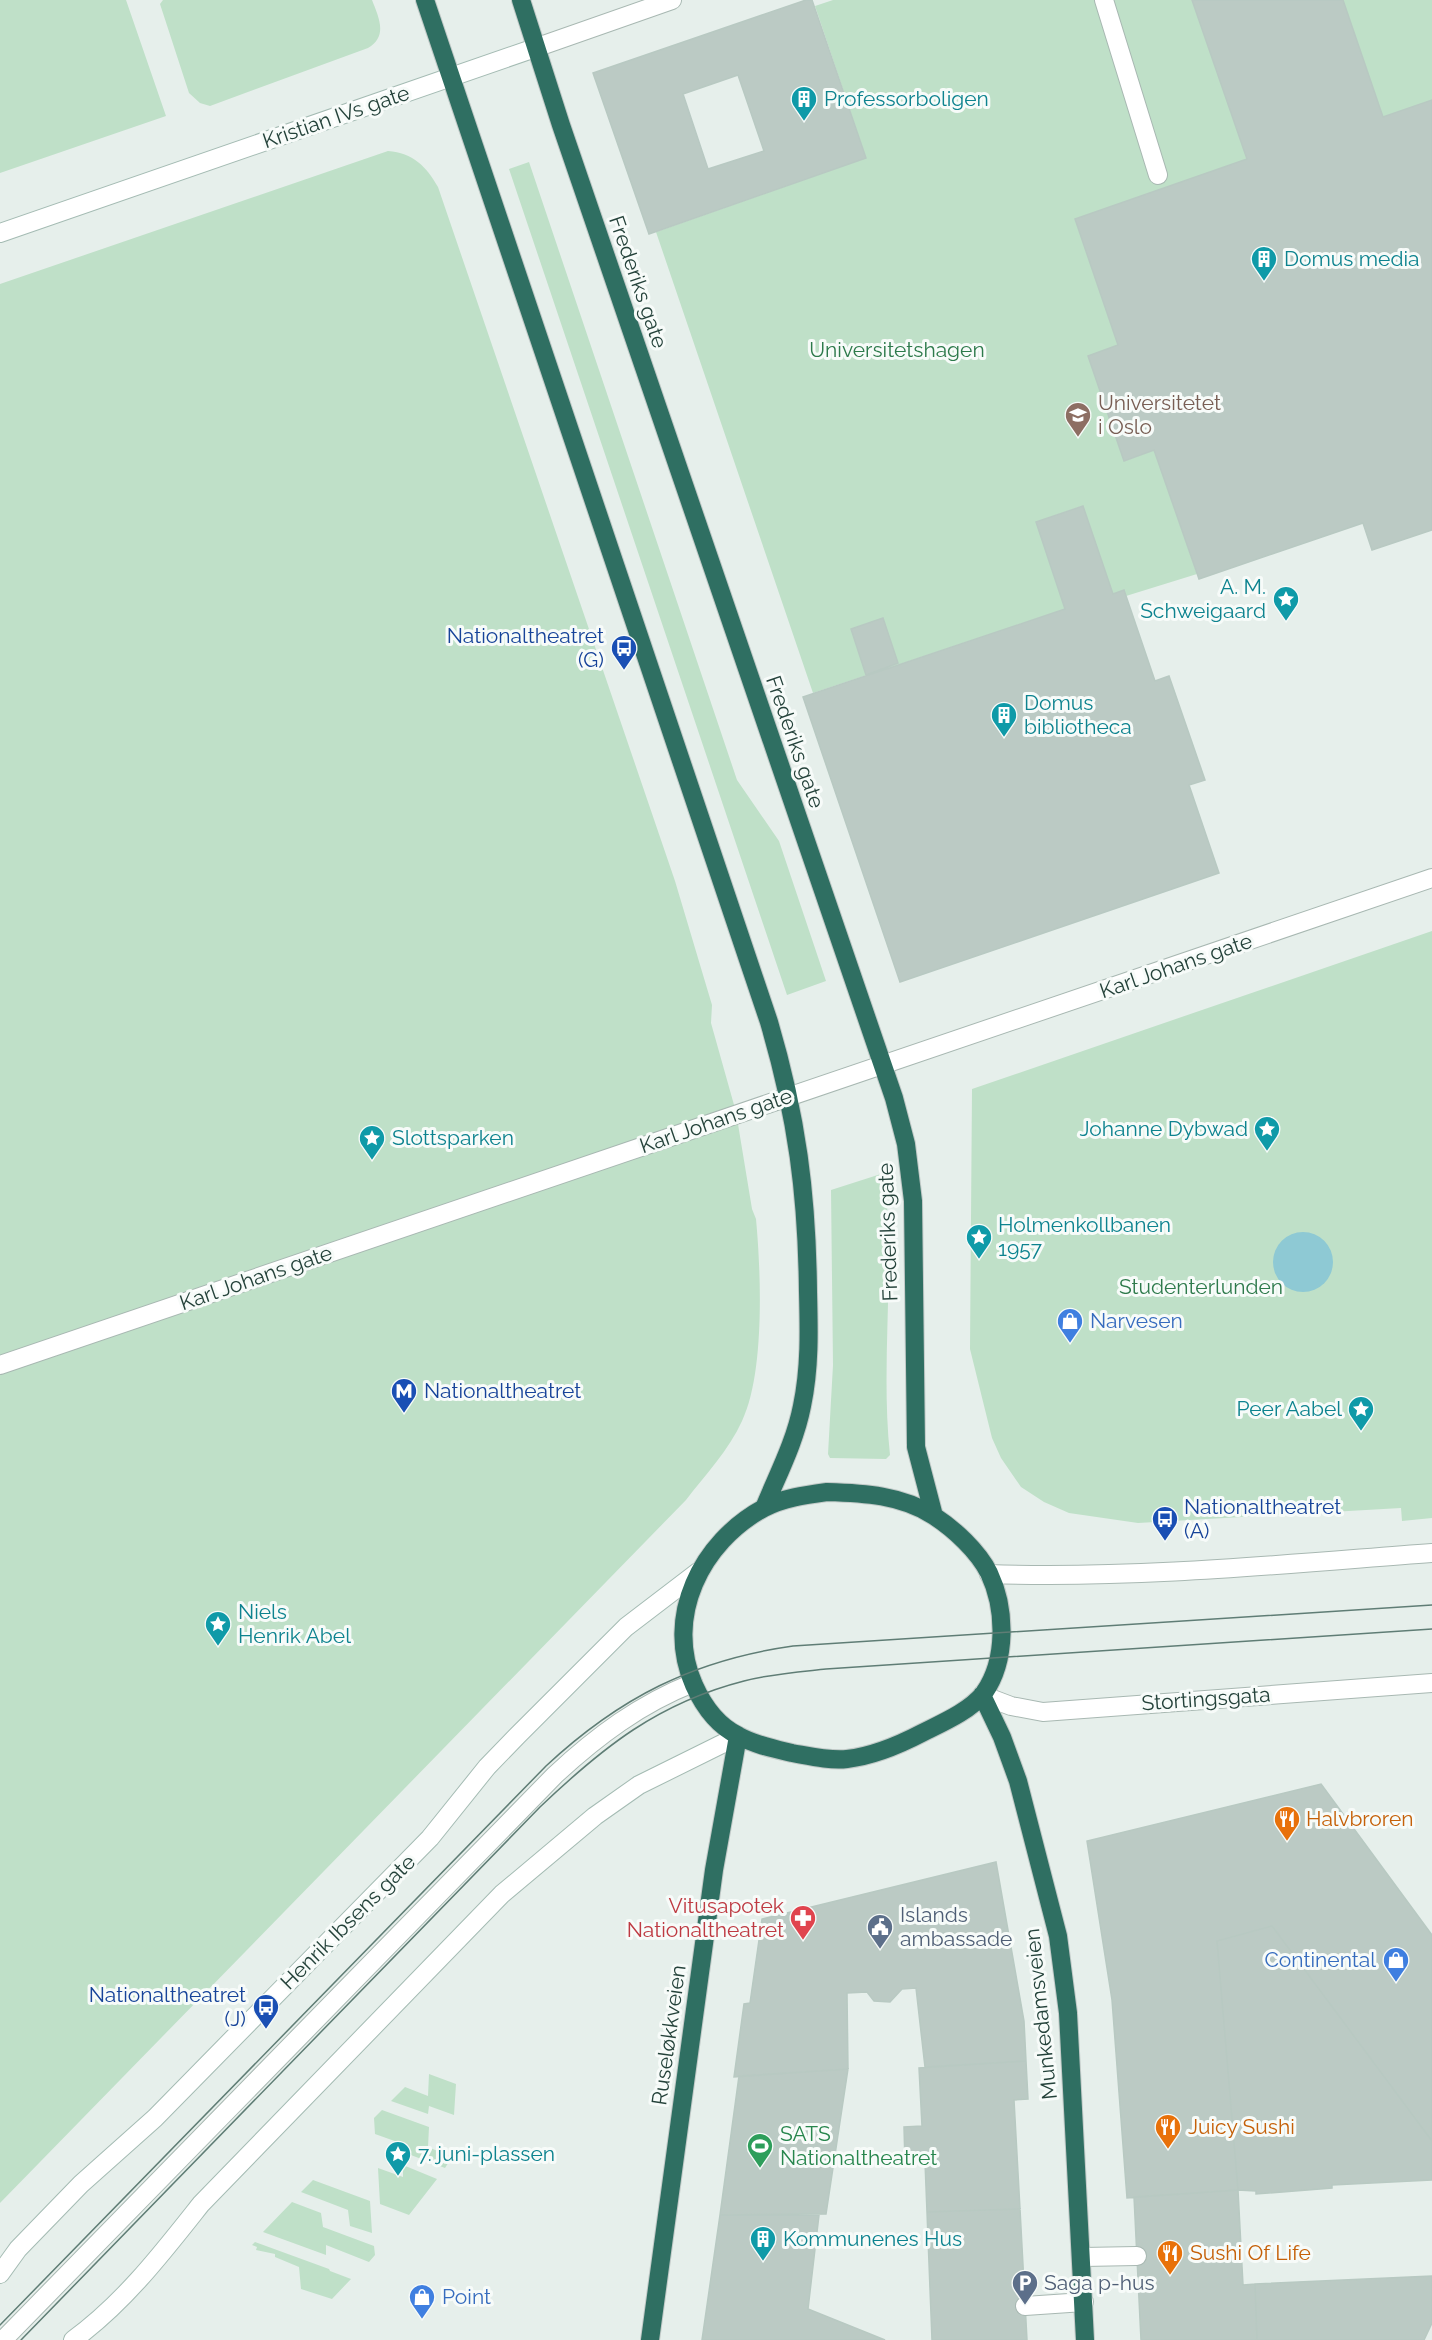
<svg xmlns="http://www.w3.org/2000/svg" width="1432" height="2340" font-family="Raleway,sans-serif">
<rect width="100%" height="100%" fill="#e6efeb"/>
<path fill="#bfe0c8" d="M0 0H126L166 116 0 173Z
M163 0H372C379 18 388 36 368 48L210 106 200 103 189 93 160 4Z
M833 0H1192L1247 159 1075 219 1118 345 1125 461 1154 450 1197 574 1126 596 1124 590 1113 594 1082 506 1036 522 1065 609 813 693 656 232 866 158 815 6Z
M1343 0H1432V100L1383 117Z
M388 151C413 153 426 166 438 187L675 881 712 1005 711 1023 736 1112 752 1209 756 1219C761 1272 765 1373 742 1421 729 1450 705 1475 686 1500L0 2203V284Z
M529 162 737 780 779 841 826 981 787 995 509 169Z
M1432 931V1518L1402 1521 1401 1508 1138 1523 1069 1513 1044 1502 1021 1487 1001 1458 992 1438 970 1349 972 1089Z
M884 1173C896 1266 880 1361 890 1455L886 1459 830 1458 828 1454 833 1365 831 1190Z
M429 2074 456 2084 454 2115 429 2106 428 2114 391 2101 405 2087 428 2096Z
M382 2110 429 2127 428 2147 452 2157 445 2168 403 2152V2144L375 2134 374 2118Z
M403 2165 437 2179 409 2215 380 2204 378 2168 403 2177Z
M313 2180 370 2201 372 2233 350 2226 348 2210 301 2192Z
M292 2202 321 2213 323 2227 374 2246 375 2255 369 2262 326 2245V2255L263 2232Z
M255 2242 329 2269 330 2271 351 2279 332 2299 301 2289 299 2267 275 2257V2254L256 2250 257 2247 252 2245Z"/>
<path fill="#8ec9d4" d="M1273 1262a30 30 0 1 1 60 0a30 30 0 1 1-60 0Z"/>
<path fill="#bbcac4" stroke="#b8c9c2" stroke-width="1.5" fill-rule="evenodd" d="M806 0H812L866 158 649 234 593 73ZM738 75 764 151 708 169 683 94Z
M1192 0H1343L1383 117 1432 100V530L1372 550 1363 523 1199 579 1154 450 1124 461 1088 356 1118 345 1075 219 1247 159Z
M1083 506 1113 594 1124 590 1155 681 1169 676 1205 780 1189 785 1219 873 900 982 803 697 1065 609 1036 522Z
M883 618 898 663 866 675 851 629Z
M1321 1784 1432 1935V2141L1272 1926 1217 1941 1238 2190 1127 2198 1112 2000 1087 1841Z
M996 1862 1024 2021 1026 2061 925 2067 916 1988 902 1989 890 2002 874 2001 867 1992 847 1993 848 2069 734 2077 744 2004 750 2003 762 1919Z
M1272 1926 1432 2141V2180L1332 2185V2188L1256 2194V2191L1238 2190 1217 1941Z
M1026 2061 1028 2099 1014 2100 1020 2209 927 2212 925 2162 905 2163 904 2127 922 2126 919 2068Z
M848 2069 826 2214 720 2215 739 2076Z
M1238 2190 1243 2285 1255 2284 1257 2340H1141L1134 2197Z
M1020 2209 1027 2340H932L927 2212Z
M720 2215H819L808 2309 885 2340H702Z
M1432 2276V2323L1424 2340H1257L1255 2284Z"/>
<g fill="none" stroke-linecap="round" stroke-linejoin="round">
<g stroke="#a8b8b2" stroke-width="20">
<path id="lane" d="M1104 0 1158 175
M1083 2257 1137 2256
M1025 2306 1084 2302
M3 2340 555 1775C597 1736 640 1704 693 1683"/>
</g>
<g stroke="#a8b8b2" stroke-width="20">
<path id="street" d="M535 48 672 0
M0 1365 1432 878
M989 1574C1136 1579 1285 1564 1432 1553
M982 1695 1011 1706 1043 1712 1432 1683"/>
</g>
<g stroke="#a4bbb3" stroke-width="20">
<path id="secondary" d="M0 233 535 48
M0 2274 18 2249 81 2184 155 2118 430 1838 487 1767 517 1736 626 1627 698 1572
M73 2340C124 2303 163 2252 201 2204L502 1894 595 1816 639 1785 738 1736"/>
</g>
<g stroke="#c2cac8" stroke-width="20">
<path id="highway" d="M425 0 769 1022C797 1117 807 1194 808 1292 809 1330 810 1368 802 1406 795 1442 778 1474 764 1508
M521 0 561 125 894 1098 906 1144 913 1201 916 1447 934 1516
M827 1492C863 1493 902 1495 934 1516 954 1529 978 1551 989 1573 1006 1609 1007 1660 984 1693 970 1711 942 1723 922 1733 899 1745 873 1756 847 1759 830 1761 809 1756 792 1753 775 1749 755 1745 739 1736 718 1726 703 1705 694 1685 664 1617 701 1542 764 1508 783 1498 805 1495 827 1492Z
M982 1695 1002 1737 1018 1781 1058 1936 1068 2013 1085 2340
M650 2340 714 1870 738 1736"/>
</g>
<use href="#lane" stroke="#fff" stroke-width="18"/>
<use href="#street" stroke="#fff" stroke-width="18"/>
<use href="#secondary" stroke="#fff" stroke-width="18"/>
<use href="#highway" stroke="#2f6f62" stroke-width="18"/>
<path stroke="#5f7d75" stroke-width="1.5" d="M0 2325 546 1766C619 1698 693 1660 793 1646L1432 1605
M21 2340 540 1807C603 1747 658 1703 744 1681 770 1674 798 1672 826 1669L1432 1629"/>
</g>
<defs>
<g id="building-pin" transform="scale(1.35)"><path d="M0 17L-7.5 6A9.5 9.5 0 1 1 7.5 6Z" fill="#0f9aa8" stroke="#f7fbf9"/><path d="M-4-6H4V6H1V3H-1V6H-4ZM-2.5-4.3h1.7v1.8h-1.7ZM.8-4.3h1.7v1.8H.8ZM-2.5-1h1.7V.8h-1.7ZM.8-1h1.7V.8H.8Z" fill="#fff"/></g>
<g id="university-pin" transform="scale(1.35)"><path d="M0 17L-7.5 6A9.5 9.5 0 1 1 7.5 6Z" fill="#8d6e63" stroke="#f7fbf9"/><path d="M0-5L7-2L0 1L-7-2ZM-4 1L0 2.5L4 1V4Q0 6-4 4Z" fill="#fff"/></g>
<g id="sight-pin" transform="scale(1.35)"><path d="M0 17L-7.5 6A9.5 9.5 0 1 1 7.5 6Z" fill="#0f9aa8" stroke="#f7fbf9"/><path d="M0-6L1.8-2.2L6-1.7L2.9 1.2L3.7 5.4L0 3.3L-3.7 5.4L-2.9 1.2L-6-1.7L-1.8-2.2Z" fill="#fff"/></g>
<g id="bus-pin" transform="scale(1.35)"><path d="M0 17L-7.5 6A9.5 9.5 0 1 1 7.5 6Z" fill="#1a4fb4" stroke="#f7fbf9"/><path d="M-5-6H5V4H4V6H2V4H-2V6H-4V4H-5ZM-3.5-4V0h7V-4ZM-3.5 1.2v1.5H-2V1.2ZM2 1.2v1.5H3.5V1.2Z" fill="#fff"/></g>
<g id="shop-pin" transform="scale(1.35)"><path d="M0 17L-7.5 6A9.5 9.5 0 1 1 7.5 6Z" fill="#3f7fe0" stroke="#f7fbf9"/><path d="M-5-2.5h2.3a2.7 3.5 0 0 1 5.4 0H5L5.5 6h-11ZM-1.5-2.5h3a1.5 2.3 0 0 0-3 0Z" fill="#fff"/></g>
<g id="metro-pin" transform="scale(1.35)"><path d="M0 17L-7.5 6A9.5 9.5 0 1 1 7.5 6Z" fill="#1a4fb4" stroke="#f7fbf9"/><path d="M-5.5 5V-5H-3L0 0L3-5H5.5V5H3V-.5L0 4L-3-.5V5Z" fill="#fff"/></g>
<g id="restaurant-pin" transform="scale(1.35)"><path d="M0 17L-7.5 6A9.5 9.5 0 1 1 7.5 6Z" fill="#e8710a" stroke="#f7fbf9"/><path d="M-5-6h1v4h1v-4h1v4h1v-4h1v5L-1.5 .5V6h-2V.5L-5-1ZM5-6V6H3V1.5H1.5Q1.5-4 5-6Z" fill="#fff"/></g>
<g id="pharmacy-pin" transform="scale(1.35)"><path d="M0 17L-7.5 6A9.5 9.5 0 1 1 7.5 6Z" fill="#e0444e" stroke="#f7fbf9"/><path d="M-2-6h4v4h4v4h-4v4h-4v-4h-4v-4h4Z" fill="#fff"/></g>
<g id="civic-pin" transform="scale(1.35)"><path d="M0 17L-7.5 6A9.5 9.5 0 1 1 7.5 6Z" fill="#5c6f8a" stroke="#f7fbf9"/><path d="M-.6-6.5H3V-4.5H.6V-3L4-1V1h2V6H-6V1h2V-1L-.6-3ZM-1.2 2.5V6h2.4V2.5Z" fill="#fff"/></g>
<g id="stadium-pin" transform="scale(1.35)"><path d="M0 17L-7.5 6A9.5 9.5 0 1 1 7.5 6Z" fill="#2e9e5b" stroke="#f7fbf9"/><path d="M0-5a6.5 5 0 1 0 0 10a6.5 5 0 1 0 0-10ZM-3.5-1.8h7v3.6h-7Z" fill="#fff"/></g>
<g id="parking-pin" transform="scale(1.35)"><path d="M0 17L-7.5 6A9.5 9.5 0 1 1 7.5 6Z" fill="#5c6f8a" stroke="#f7fbf9"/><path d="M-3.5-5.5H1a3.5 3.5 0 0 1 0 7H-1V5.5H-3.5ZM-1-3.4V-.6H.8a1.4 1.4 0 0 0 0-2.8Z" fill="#fff"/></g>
</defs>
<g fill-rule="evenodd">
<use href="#building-pin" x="804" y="99"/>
<use href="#building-pin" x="1264" y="259"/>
<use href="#university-pin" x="1078" y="415"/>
<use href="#sight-pin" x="1286" y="599"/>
<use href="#bus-pin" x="624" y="648"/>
<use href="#building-pin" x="1004" y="715"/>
<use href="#sight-pin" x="1267" y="1129"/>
<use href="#sight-pin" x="372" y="1138"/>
<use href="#sight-pin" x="979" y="1237"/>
<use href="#shop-pin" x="1070" y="1321"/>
<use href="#metro-pin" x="404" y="1391"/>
<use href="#sight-pin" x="1361" y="1409"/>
<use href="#bus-pin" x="1165" y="1519"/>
<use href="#sight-pin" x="218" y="1624"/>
<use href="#restaurant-pin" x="1287" y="1819"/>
<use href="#pharmacy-pin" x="803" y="1918"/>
<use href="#civic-pin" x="880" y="1927"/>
<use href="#shop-pin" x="1396" y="1960"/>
<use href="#bus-pin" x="266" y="2007"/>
<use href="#restaurant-pin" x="1168" y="2127"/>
<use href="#stadium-pin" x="760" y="2146"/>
<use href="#sight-pin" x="398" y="2154"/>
<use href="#building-pin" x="763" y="2239"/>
<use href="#restaurant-pin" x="1170" y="2253"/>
<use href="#parking-pin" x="1025" y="2283"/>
<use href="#shop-pin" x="422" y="2297"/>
</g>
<g text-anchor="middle" stroke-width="6" stroke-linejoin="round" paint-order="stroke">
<g font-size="21" fill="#0d838f" stroke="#f7fbf9" text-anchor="start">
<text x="824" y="106">Professorboligen</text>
<text x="1284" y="266">Domus media</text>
<text x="1266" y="594" text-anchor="end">A. M.<tspan x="1266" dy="24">Schweigaard</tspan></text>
<text x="1024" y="710">Domus<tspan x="1024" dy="24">bibliotheca</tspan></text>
<text x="1248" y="1136" text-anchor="end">Johanne Dybwad</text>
<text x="392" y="1145">Slottsparken</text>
<text x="998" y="1232">Holmenkollbanen<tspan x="998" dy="24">1957</tspan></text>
<text x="1342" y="1416" text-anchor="end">Peer Aabel</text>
<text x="238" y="1619">Niels<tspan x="238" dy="24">Henrik Abel</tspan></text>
<text x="418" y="2161">7. juni-plassen</text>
<text x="783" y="2246">Kommunenes Hus</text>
</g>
<g font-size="21" fill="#24423a" stroke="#f7fbf9">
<text transform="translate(336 117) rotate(-19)" y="7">Kristian IVs gate</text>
<text transform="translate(638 282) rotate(71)" y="7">Frederiks gate</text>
<text transform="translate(795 742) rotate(71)" y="7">Frederiks gate</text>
<text transform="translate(1176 966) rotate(-19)" y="7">Karl Johans gate</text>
<text transform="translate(716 1121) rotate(-19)" y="7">Karl Johans gate</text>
<text transform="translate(888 1232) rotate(-92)" y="7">Frederiks gate</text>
<text transform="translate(256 1278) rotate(-19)" y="7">Karl Johans gate</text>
<text transform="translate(1206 1699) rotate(-4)" y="7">Stortingsgata</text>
<text transform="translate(348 1922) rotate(-45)" y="7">Henrik Ibsens gate</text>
<text transform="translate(1041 2014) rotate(-96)" y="7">Munkedamsveien</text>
<text transform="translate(669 2035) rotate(-82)" y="7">Ruseløkkveien</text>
</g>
<g font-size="21" fill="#2d7a4b" stroke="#f7fbf9">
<text x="897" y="357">Universitetshagen</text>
<text x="1201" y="1294">Studenterlunden</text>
</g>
<g font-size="21" fill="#785e54" stroke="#f7fbf9" text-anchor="start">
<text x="1098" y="410">Universitetet<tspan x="1098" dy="24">i Oslo</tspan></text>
</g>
<g font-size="21" fill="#164399" stroke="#f7fbf9" text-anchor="end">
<text x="604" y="643">Nationaltheatret<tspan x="604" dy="24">(G)</tspan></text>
<text x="424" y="1398" text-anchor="start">Nationaltheatret</text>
<text x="1184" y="1514" text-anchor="start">Nationaltheatret<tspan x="1184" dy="24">(A)</tspan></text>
<text x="246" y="2002">Nationaltheatret<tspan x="246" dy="24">(J)</tspan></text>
</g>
<g font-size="21" fill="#366cbe" stroke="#f7fbf9" text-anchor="start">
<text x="1090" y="1328">Narvesen</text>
<text x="1376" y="1967" text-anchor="end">Continental</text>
<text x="442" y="2304">Point</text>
</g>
<g font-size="21" fill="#c56008" stroke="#f7fbf9" text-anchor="start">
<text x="1306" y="1826">Halvbroren</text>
<text x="1188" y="2134">Juicy Sushi</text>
<text x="1190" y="2260">Sushi Of Life</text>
</g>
<g font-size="21" fill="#be3a42" stroke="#f7fbf9" text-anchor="end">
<text x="784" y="1913">Vitusapotek<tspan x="784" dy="24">Nationaltheatret</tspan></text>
</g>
<g font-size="21" fill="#4e5e75" stroke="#f7fbf9" text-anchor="start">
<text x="900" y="1922">Islands<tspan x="900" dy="24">ambassade</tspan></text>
<text x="1044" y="2290">Saga p-hus</text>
</g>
<g font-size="21" fill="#27864d" stroke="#f7fbf9" text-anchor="start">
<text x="780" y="2141">SATS<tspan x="780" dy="24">Nationaltheatret</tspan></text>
</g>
</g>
</svg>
